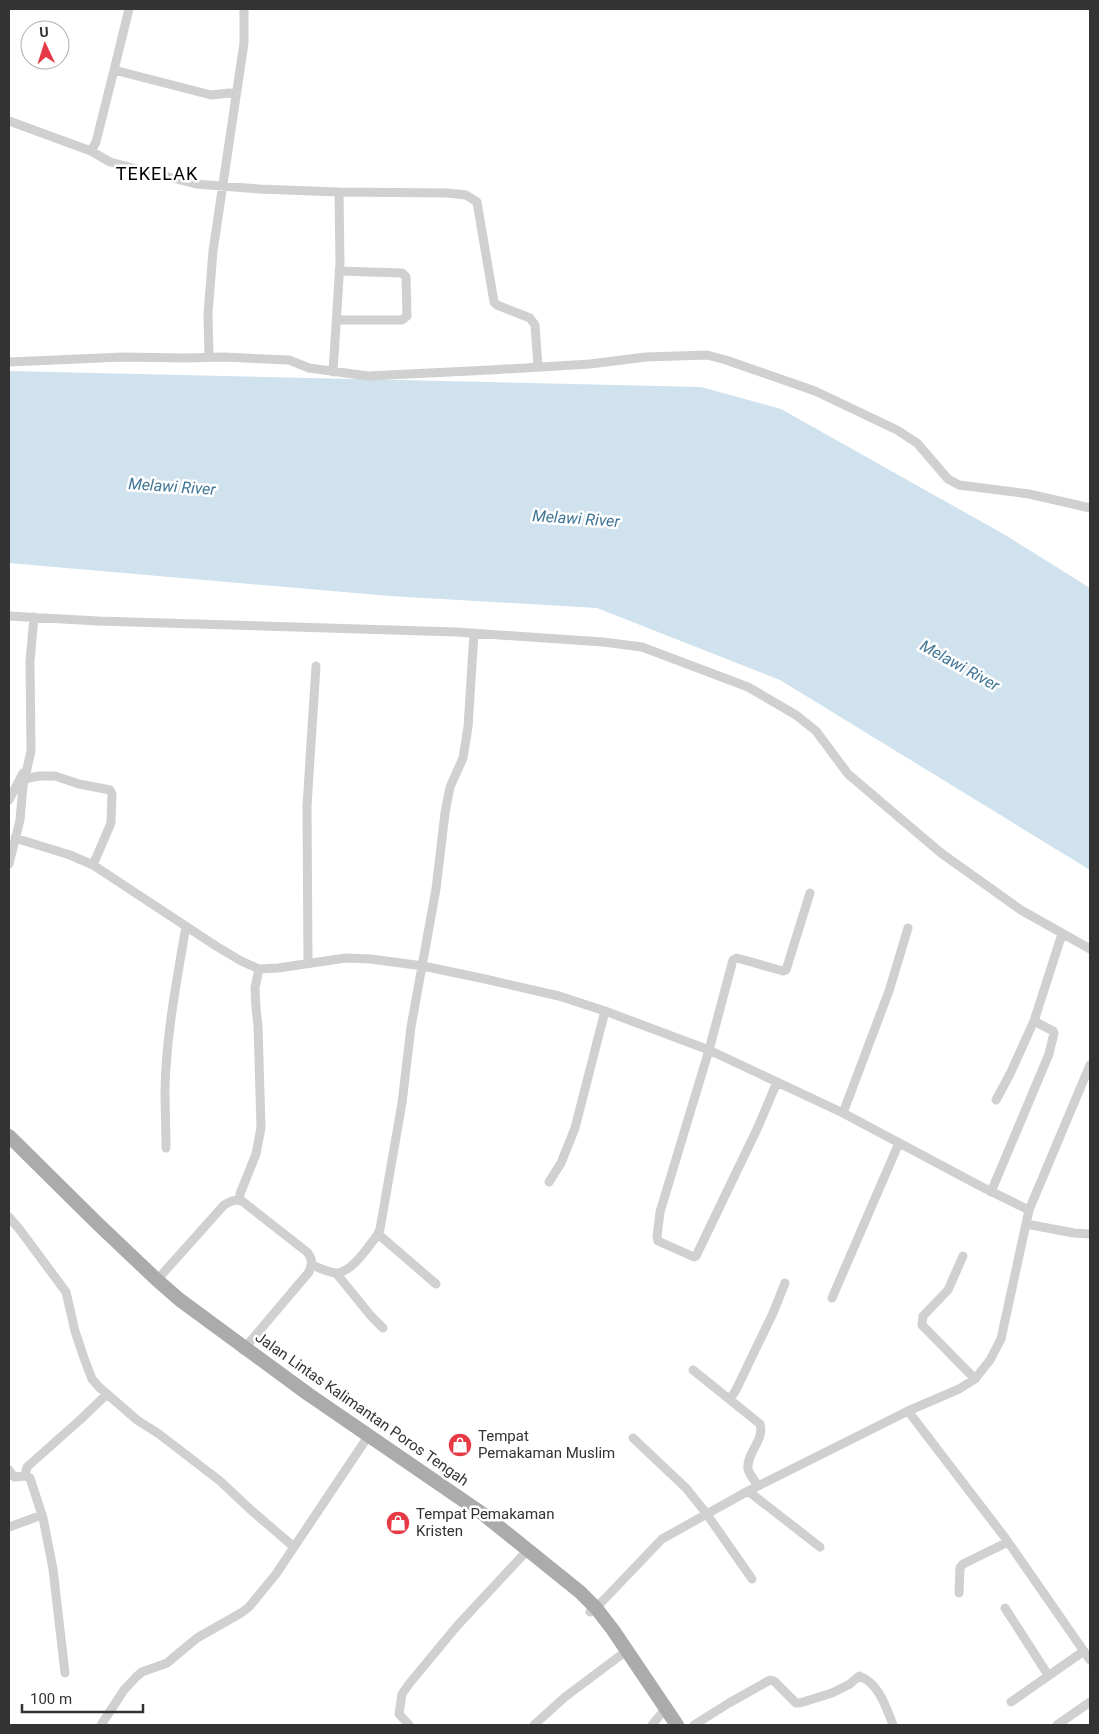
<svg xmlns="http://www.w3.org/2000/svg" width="1099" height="1734" font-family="Roboto,sans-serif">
<rect width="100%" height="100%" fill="#fff"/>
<path fill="#cfe2ee" d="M9 371 701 387 781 409 1007 536 1090 588V870L780 680 597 608 390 596 9 563Z"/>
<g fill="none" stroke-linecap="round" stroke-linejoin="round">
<path stroke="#d0d0d0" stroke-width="9" d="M114 70 129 9
M9 121 91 151 110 162 196 184 259 189 339 192 447 193 466 195 477 202 494 302 497 305 530 318 535 325 538 367
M91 151 96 142 114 70 211 95 229 93 236 94
M337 320H402L407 316 406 277 402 273 339 271
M209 357 208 314 213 251 244 43V9
M9 362 123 357 185 358 222 357 289 360 309 368 368 376 490 370 590 364 646 357 707 355 726 360 815 391 897 430 917 443 948 479 959 485 1029 494 1090 508
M333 372 340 263 339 192
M9 616 98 621 456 632 603 642 642 647 748 687 796 715 816 731 848 774 941 853 1021 910 1090 949
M24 779 39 776H55L79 784 110 790 112 794 111 823 93 865
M9 800 23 773
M15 838 70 855 93 865 216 946 241 961 259 969 278 968 346 958 371 959 423 966 485 979 559 996 605 1011 709 1050 843 1113 982 1187 1029 1210
M9 864 20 820 23 786 31 751 30 661 34 617
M308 963 307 806 316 666
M777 1082 758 1127 696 1256 694 1257 658 1241 657 1236 660 1212 709 1050 733 960 737 958 783 971 786 970 810 893
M996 1100 1010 1074 1034 1021 1062 934
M843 1113 889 991 908 928
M166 1148C166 1129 165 1109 165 1090 166 1035 177 980 186 926
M549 1182 561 1163 575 1128 605 1011
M991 1192 1049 1054 1054 1033 1053 1031 1034 1021
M239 1200 240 1194 256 1154 261 1128 258 1026 256 1008 255 988 259 969
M9 1217 20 1230 66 1292 75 1331 84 1358 92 1379 99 1387 137 1420 159 1434 220 1481 252 1511 294 1547
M1026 1224 1074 1233 1090 1234
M378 1234 436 1284
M963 1256 948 1290 923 1316 922 1325 975 1379
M312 1265C319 1268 327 1272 335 1273 351 1274 369 1246 378 1234L380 1229 402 1103 411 1027 436 889 445 813 450 787 463 758 468 727 474 633
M336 1273 371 1316 383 1328
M157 1280 224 1205C231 1201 235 1199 242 1201L307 1252C313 1259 312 1263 309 1272L243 1350
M832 1298 899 1143
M693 1370 760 1424C765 1440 746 1453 748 1469 749 1474 755 1481 758 1486
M730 1399 736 1390 773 1313 785 1283
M908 1411 1006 1539 1090 1660
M633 1438 686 1488 706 1513 752 1579
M9 1470 14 1477 25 1476 30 1478 43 1518 53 1569 65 1673
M25 1476 27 1467 81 1419 107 1394
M748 1491 820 1547
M9 1527 42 1515
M959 1593 960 1568 963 1564 1008 1542
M1005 1608 1048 1675
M590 1612 596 1608 662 1539 748 1491 908 1411 959 1389 975 1379 990 1360 1001 1339 1029 1210 1090 1065
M1011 1702 1084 1651
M101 1725 124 1690 136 1677 142 1672 167 1663 197 1638 241 1613 249 1607 276 1574 365 1441
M409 1725 399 1714 402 1694 409 1684 457 1626 523 1555
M534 1725 565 1697 621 1655
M652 1725 661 1714
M694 1725 729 1703 770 1680 774 1681 796 1703H800L832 1693 850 1684 859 1676C879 1683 886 1707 893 1725
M1057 1725 1090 1702"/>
<path stroke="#ababab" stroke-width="14" d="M9 1136 97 1223 157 1280 180 1300 308 1394 483 1514 580 1592 596 1608 613 1630 677 1725"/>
</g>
<defs>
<g id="shop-disc" transform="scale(1.25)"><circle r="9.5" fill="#e63946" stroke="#fff"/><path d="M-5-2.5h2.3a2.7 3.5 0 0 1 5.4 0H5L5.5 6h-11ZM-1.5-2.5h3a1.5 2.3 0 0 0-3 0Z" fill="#fff"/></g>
</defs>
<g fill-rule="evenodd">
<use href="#shop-disc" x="460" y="1445"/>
<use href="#shop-disc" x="398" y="1523"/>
</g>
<g text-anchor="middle" stroke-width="5" stroke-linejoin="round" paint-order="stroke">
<g font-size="15" fill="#333" stroke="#fff">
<text transform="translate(362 1409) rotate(35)" y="5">Jalan Lintas Kalimantan Poros Tengah</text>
</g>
<g font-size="15" fill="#333" stroke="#fff" text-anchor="start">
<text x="478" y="1441">Tempat<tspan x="478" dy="17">Pemakaman Muslim</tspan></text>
<text x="416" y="1519">Tempat Pemakaman<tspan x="416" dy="17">Kristen</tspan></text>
</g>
<g font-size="16" font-style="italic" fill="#3f7597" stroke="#fff">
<text transform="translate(172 486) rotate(4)" y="6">Melawi River</text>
<text transform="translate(576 518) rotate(4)" y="6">Melawi River</text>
<text transform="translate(960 665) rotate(29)" y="6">Melawi River</text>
</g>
<g font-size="18" letter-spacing="1" fill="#000" stroke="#fff">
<text x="157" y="180">TEKELAK</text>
</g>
</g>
<rect width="1099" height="1734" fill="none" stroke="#333333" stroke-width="20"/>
<g transform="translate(45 45) rotate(356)"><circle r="24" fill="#ffffff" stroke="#adadad"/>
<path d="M0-4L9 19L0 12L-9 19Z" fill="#e63946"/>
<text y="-8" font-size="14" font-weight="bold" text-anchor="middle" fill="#333333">U</text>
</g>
<path d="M22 1704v8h121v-8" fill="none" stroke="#333333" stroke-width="2.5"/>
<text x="30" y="1704" font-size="15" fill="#333333" stroke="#ffffff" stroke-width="4" paint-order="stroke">100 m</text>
</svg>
